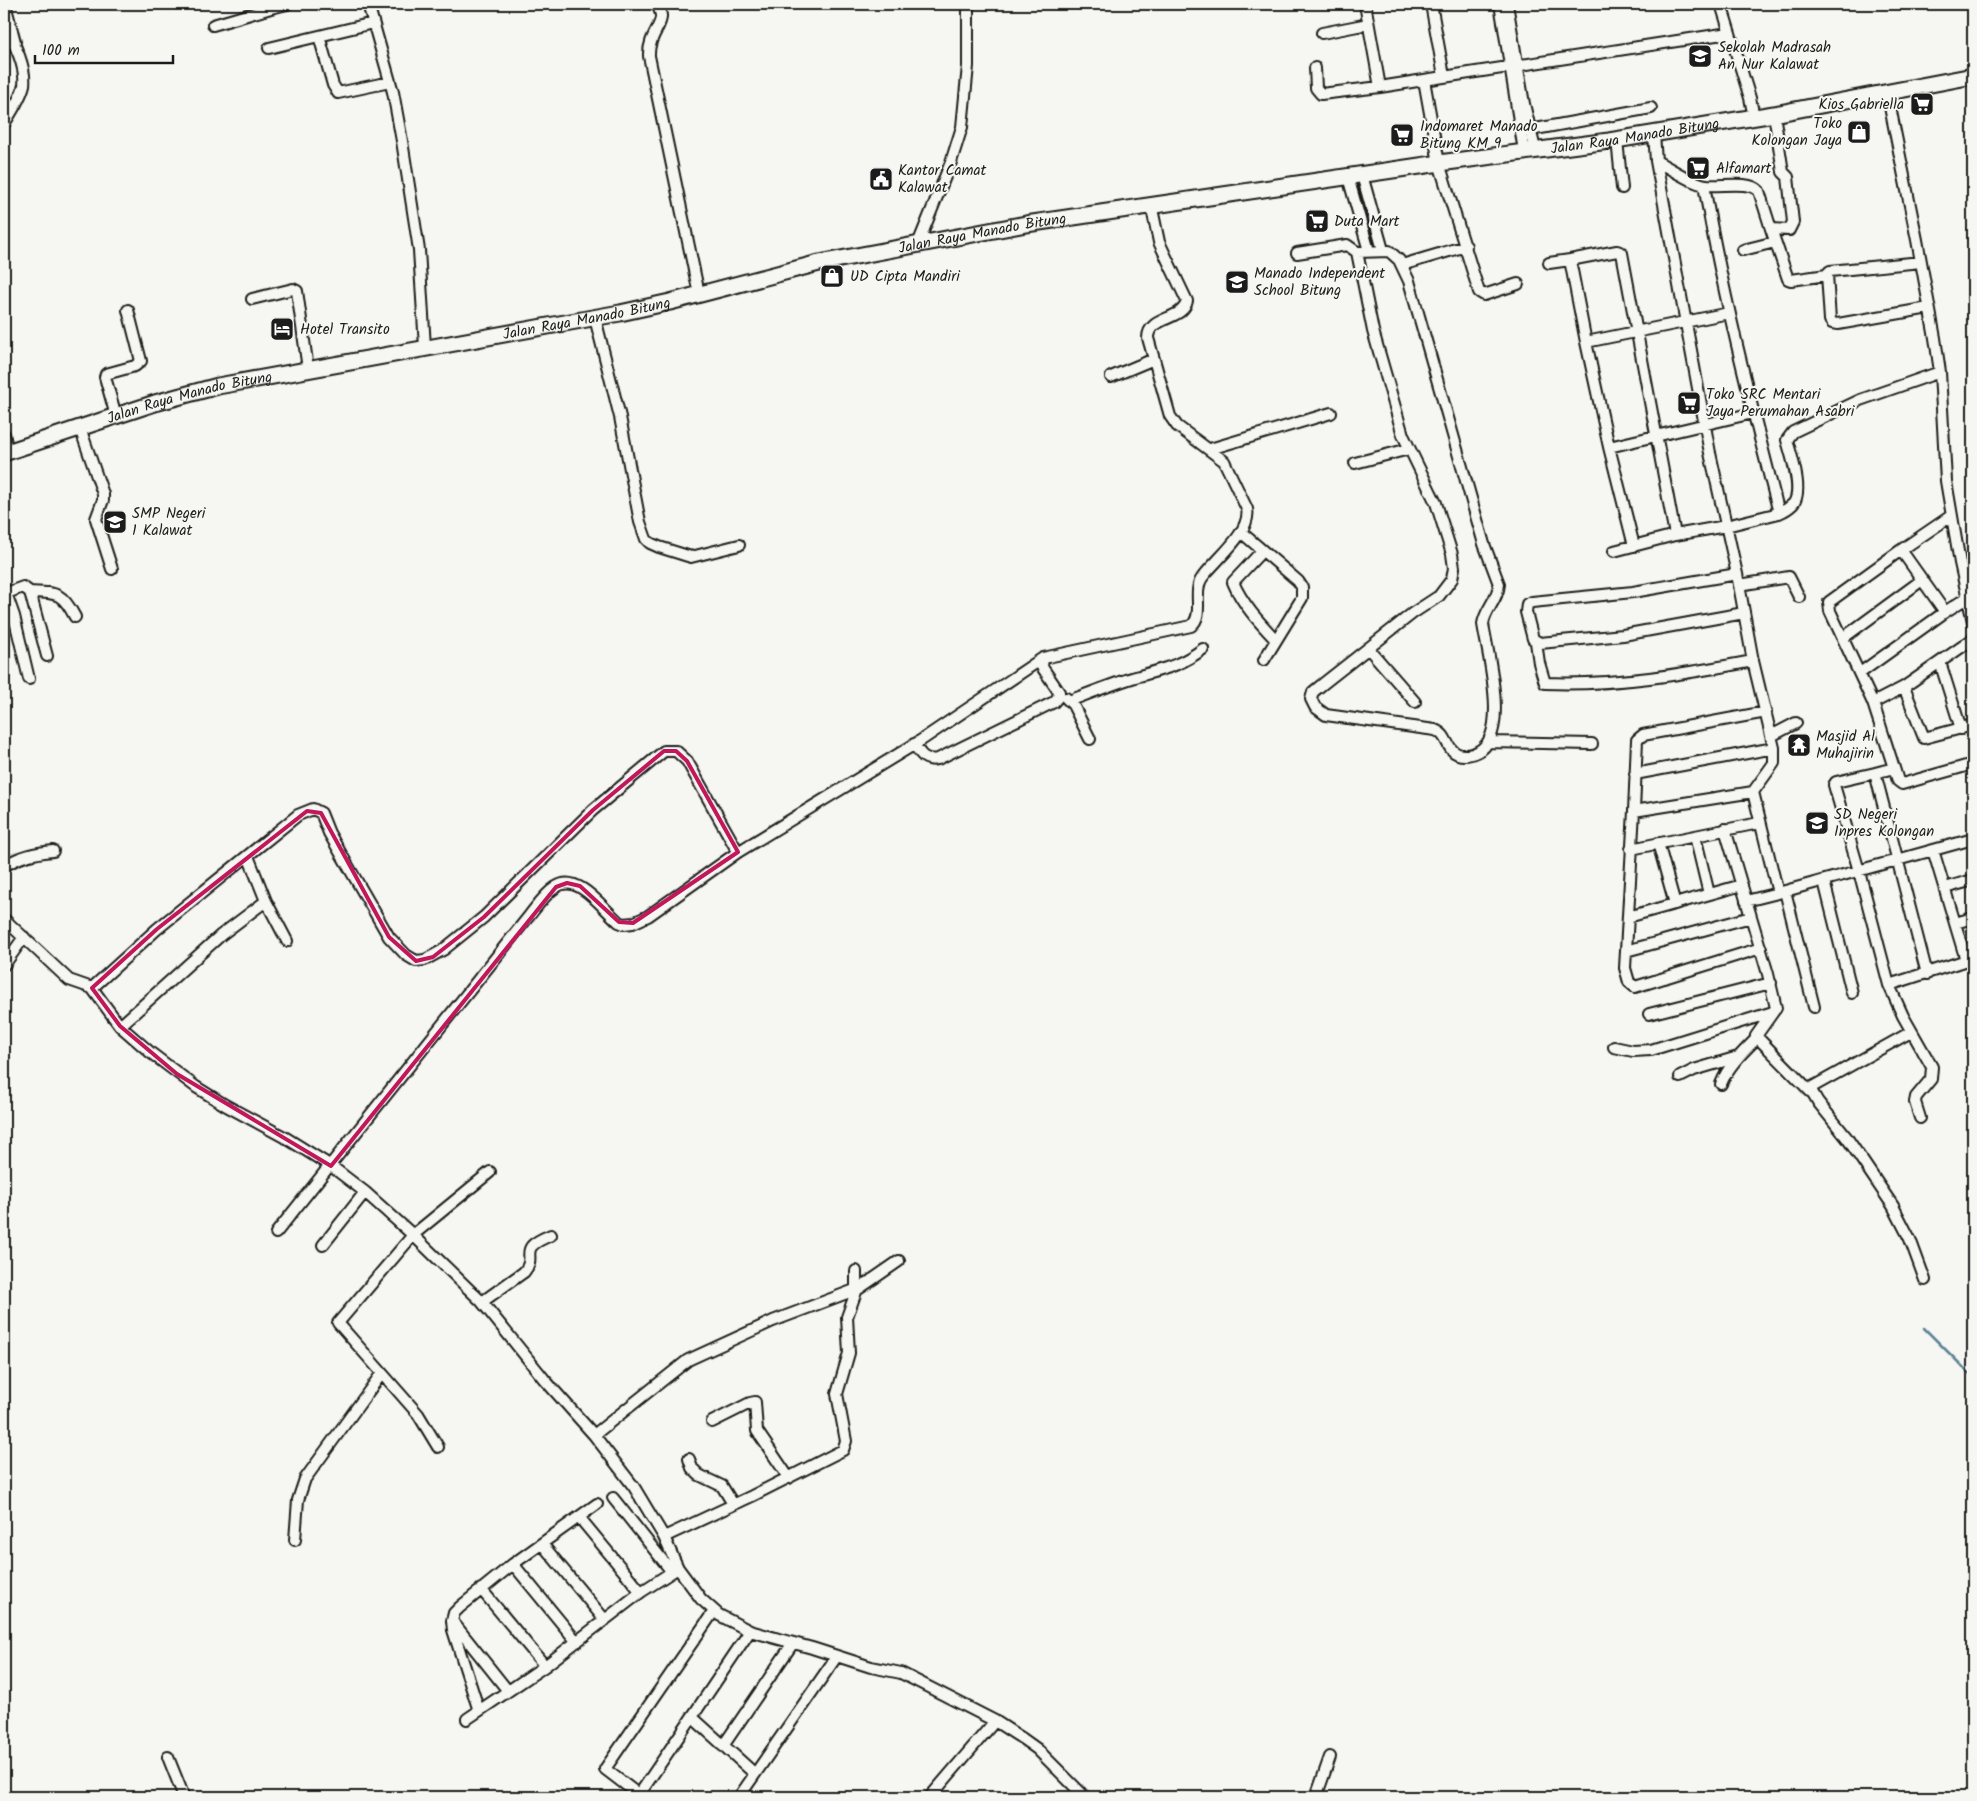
<svg xmlns="http://www.w3.org/2000/svg" width="1977" height="1801" font-family="Kalam,sans-serif">
<rect width="100%" height="100%" fill="#f6f6f2"/>
<filter id="ink" filterUnits="userSpaceOnUse"><feTurbulence type="fractalNoise" baseFrequency=".02" numOctaves="2"/><feDisplacementMap in="SourceGraphic" scale="10" xChannelSelector="R" yChannelSelector="G"/><feConvolveMatrix kernelMatrix="1 2 1 2 8 2 1 2 1" color-interpolation-filters="sRGB"/></filter>
<g filter="url(#ink)">
<g fill="none" stroke-linecap="round" stroke-linejoin="round">
<path stroke="#598393" stroke-width="2.5" d="M1924 1328 1973 1377"/>
<g stroke="#1c1c1c" stroke-width="14">
<path id="minor" d="M5 4 15 42
M270 4 271 8 287 4
M368 4 393 92 402 141 419 250 425 347
M657 4C658 7 661 12 661 16 662 26 648 37 649 56L699 294
M1365 4 1380 87 1424 80
M1431 4 1444 76
M1500 4 1524 151
M1507 4 1524 104 1535 149
M1721 4 1750 98 1754 117
M213 25 271 8
M4 31C16 41 26 70 24 85 21 98 11 113 4 124
M1322 33 1368 24
M319 36 333 85 338 93 390 82
M269 48 373 23
M1315 68 1316 88 1321 94 1380 87
M1887 92 1917 240 1935 338 1940 372 1946 481 1960 563 1973 622
M1530 130 1651 108
M1654 134 1656 161 1710 453 1737 574 1753 661 1774 748V763L1753 792 1778 893 1973 839
M1617 140 1622 188
M1656 161C1670 168 1691 183 1706 185 1720 187 1749 180 1759 191L1771 229 1789 230 1793 222 1788 177 1783 172 1774 114
M1362 175 1383 250
M1348 177 1369 251
M1771 229 1788 279 1791 280 1827 275
M918 244 951 162 962 127 968 66V4
M1743 250 1775 242
M1297 253 1347 245 1357 252 1373 331 1403 435 1436 503 1452 554 1454 568 1452 579 1439 596 1413 613 1324 683 1313 692 1311 699 1315 707 1326 715 1435 730C1449 735 1445 749 1458 754 1463 756 1472 755 1477 752 1511 737 1487 652 1483 624 1485 609 1498 600 1499 584L1484 544 1409 281 1399 260 1389 251 1357 252
M1570 260 1617 251 1622 253 1675 535
M1921 262 1830 271 1827 274 1830 320 1832 323 1838 324 1929 308
M1549 263 1570 260 1586 342
M1402 265 1466 246
M1518 284 1484 295 1479 292 1439 163 1424 80 1729 33
M252 299 293 289 297 291 308 369
M595 318 620 417 640 522 646 539 650 543 659 547 691 557 739 545
M1111 377 1154 359
M116 416 105 377 106 374 135 366 141 361 128 310
M80 428 103 494V500L96 519 112 569
M4 434 8 451
M1609 447 1753 413
M1210 449 1331 413
M1355 463 1409 449
M1779 513C1784 511 1789 508 1793 504 1804 491 1791 455 1787 440L1793 432 1860 400 1940 372
M1241 532 1298 581 1302 587V598L1264 660
M1634 546 1609 447 1586 342 1729 313
M1901 550 1951 516
M1262 551 1233 582C1242 604 1260 623 1276 640
M1614 551 1675 535 1726 526 1779 513C1751 404 1723 296 1704 185
M1737 574 1633 592 1532 602 1527 604 1526 612 1533 639 1540 643 1623 635 1744 613
M1739 585 1789 577 1799 597
M30 592C57 593 62 592 75 617
M6 593 14 616 29 679
M4 594 23 587 30 592 47 656
M1843 638 1922 580
M1536 642 1539 663 1545 683C1615 686 1684 674 1753 661
M1368 648 1415 702
M1940 662 1961 729
M1860 673 1945 612
M1904 687 1924 738 1973 725
M1066 698 1073 705 1090 739
M1069 701C1090 693 1110 685 1132 678 1162 669 1177 668 1203 649
M1873 703 1904 687 1973 639
M1771 736 1796 723
M1488 742 1592 744
M914 744C920 754 925 762 938 759L1054 702 1058 697 1059 692 1042 667 1043 658
M1894 768 1898 781 1902 784 1973 764
M1875 773 1894 768 1873 703 1830 611 1829 602 1901 550 1945 612 1968 597
M1635 774 1774 748
M1634 811 1753 792
M1695 836 1709 894
M1658 843 1675 904
M1631 849 1759 823
M1933 850 1966 960
M248 856 266 901 287 941
M4 866C20 856 34 853 53 851
M1824 881 1852 993
M1945 888 1973 880
M1785 891 1814 1007
M1746 901 1778 893
M1628 917 1742 885
M4 919 69 980 92 988 120 1026 151 1053 196 1087 225 1105 286 1138 331 1166 365 1192 413 1235 482 1302 544 1379 594 1435 634 1487 664 1537 678 1568 701 1599 719 1615 750 1631 812 1648 871 1667 901 1673 995 1721 1023 1739 1037 1749 1085 1797
M1955 923 1973 918
M1761 948 1635 987 1629 982 1625 968 1634 811 1637 740 1643 735 1766 712
M1626 951 1751 917
M4 965 24 937
M1889 985 1973 958
M92 988 157 929 298 815 313 809 321 813 329 833 389 937 406 955 416 961 425 960 443 950 484 917 593 810 664 751H676L687 761 738 852 920 741 1043 658 1191 626C1205 615 1192 592 1202 578 1215 560 1252 532 1247 509L1224 461 1177 426 1170 416 1148 338C1148 316 1183 321 1187 301L1159 242 1151 204
M1773 1012 1756 1036 1811 1092
M1649 1014 1771 983
M120 1026 221 935 266 901
M1911 1032 1814 1086 1811 1090 1818 1102 1847 1138 1893 1206 1910 1239 1925 1280
M1614 1047 1633 1051 1651 1050 1773 1012 1776 1008 1768 974 1725 829
M1680 1077 1694 1070 1738 1057
M1721 1084C1728 1066 1743 1052 1757 1038
M1920 1118 1915 1102 1916 1097 1931 1079 1932 1067 1903 1016 1889 985 1859 871 1834 785 1836 782 1875 773 1927 974
M276 1233 529 916C537 906 545 894 556 887 578 872 603 909 619 922L624 924 633 923 648 916 738 852
M323 1245 365 1192
M482 1302 524 1272C539 1254 514 1250 551 1235
M712 1422 750 1403 755 1402 757 1431 789 1478
M594 1435 688 1360 773 1321 860 1288 899 1261
M438 1447 418 1414 338 1323 413 1235 490 1172
M689 1459 692 1468 699 1475 722 1486 733 1504
M613 1498 672 1572
M579 1517 641 1592
M664 1537 752 1496 843 1450 846 1441 837 1394 849 1353 847 1317 856 1292V1271
M295 1540 298 1500 305 1479 382 1373
M542 1544 605 1620
M513 1564 577 1642
M481 1589 545 1666
M453 1622 508 1691
M750 1631 692 1717 755 1774 837 1656
M479 1711 453 1630 452 1621 454 1613 460 1607 513 1564 597 1504
M467 1719 545 1666 641 1592 678 1568
M723 1746 793 1643
M168 1757 184 1797
M639 1795 605 1769 714 1611
M642 1797 639 1795 692 1717
M739 1797 755 1774
M930 1797 995 1721
M1316 1797 1330 1757"/>
</g>
<g stroke="#1c1c1c" stroke-width="19">
<g id="highway">
<path id="s1" d="M4 453 155 403 218 386 620 313 670 302 819 263 1026 224 1447 162 1609 141 1774 114 1973 76"/>
</g>
</g>
<use href="#minor" stroke="#f6f6f2" stroke-width="10"/>
<use href="#highway" stroke="#f6f6f2" stroke-width="15"/>
</g>
</g>
<path fill="none" stroke="#c2185b" stroke-width="4" stroke-linejoin="round" d="M664 751H676L687 761 738 852 633 923 619 922 580 886 567 883 556 887 331 1166 177 1074 120 1026 92 988 157 929 307 811 321 813 389 937 416 961 433 957 484 917 593 810Z"/>
<defs>
<g id="school-square" transform="scale(1.25)"><rect x="-9" y="-9" width="18" height="18" rx="4" fill="#1c1c1c" stroke="#f6f6f2"/><path d="M0-5L7-2L0 1L-7-2ZM-4 1L0 2.5L4 1V4Q0 6-4 4Z" fill="#fff"/></g>
<g id="supermarket-square" transform="scale(1.25)"><rect x="-9" y="-9" width="18" height="18" rx="4" fill="#1c1c1c" stroke="#f6f6f2"/><path d="M-6-5.5h2.5l.6 2H6L4.5 2H-2.5L-4.4-4H-6ZM-1.5 3.2a1.3 1.3 0 1 0 .1 0ZM3 3.2a1.3 1.3 0 1 0 .1 0Z" fill="#fff"/></g>
<g id="shop-square" transform="scale(1.25)"><rect x="-9" y="-9" width="18" height="18" rx="4" fill="#1c1c1c" stroke="#f6f6f2"/><path d="M-5-2.5h2.3a2.7 3.5 0 0 1 5.4 0H5L5.5 6h-11ZM-1.5-2.5h3a1.5 2.3 0 0 0-3 0Z" fill="#fff"/></g>
<g id="civic-square" transform="scale(1.25)"><rect x="-9" y="-9" width="18" height="18" rx="4" fill="#1c1c1c" stroke="#f6f6f2"/><path d="M-.6-6.5H3V-4.5H.6V-3L4-1V1h2V6H-6V1h2V-1L-.6-3ZM-1.2 2.5V6h2.4V2.5Z" fill="#fff"/></g>
<g id="hotel-square" transform="scale(1.25)"><rect x="-9" y="-9" width="18" height="18" rx="4" fill="#1c1c1c" stroke="#f6f6f2"/><path d="M-6-4.5h1.5V1H6V5H4.5V3h-9V5H-6ZM-4 0a1.8 1.8 0 1 1 3.6 0ZM.5 0V-2.5h3Q6-2.5 6 0Z" fill="#fff"/></g>
<g id="temple-square" transform="scale(1.25)"><rect x="-9" y="-9" width="18" height="18" rx="4" fill="#1c1c1c" stroke="#f6f6f2"/><path d="M0-6L5-2H3V0L6.5 2.5H4V6H1.5V3h-3V6H-4V2.5H-6.5L-3 0V-2H-5Z" fill="#fff"/></g>
</defs>
<g fill-rule="evenodd">
<use href="#school-square" x="1700" y="56"/>
<use href="#supermarket-square" x="1922" y="104"/>
<use href="#shop-square" x="1859" y="132"/>
<use href="#supermarket-square" x="1402" y="135"/>
<use href="#supermarket-square" x="1698" y="168"/>
<use href="#civic-square" x="881" y="179"/>
<use href="#supermarket-square" x="1317" y="221"/>
<use href="#shop-square" x="832" y="276"/>
<use href="#school-square" x="1237" y="282"/>
<use href="#hotel-square" x="282" y="329"/>
<use href="#supermarket-square" x="1689" y="403"/>
<use href="#school-square" x="115" y="522"/>
<use href="#temple-square" x="1799" y="745"/>
<use href="#school-square" x="1817" y="823"/>
</g>
<g text-anchor="middle" stroke-width="4" stroke-linejoin="round" paint-order="stroke">
<g font-size="15" fill="#1c1c1c" stroke="#f6f6f2" text-anchor="start">
<text x="1718" y="52">Sekolah Madrasah<tspan x="1718" dy="17">An Nur Kalawat</tspan></text>
<text x="1904" y="109" text-anchor="end">Kios Gabriella</text>
<text x="1842" y="128" text-anchor="end">Toko<tspan x="1842" dy="17">Kolongan Jaya</tspan></text>
<text x="1420" y="131">Indomaret Manado<tspan x="1420" dy="17">Bitung KM 9</tspan></text>
<text x="1716" y="173">Alfamart</text>
<text x="898" y="175">Kantor Camat<tspan x="898" dy="17">Kalawat</tspan></text>
<text x="1334" y="226">Duta Mart</text>
<text x="1254" y="278">Manado Independent<tspan x="1254" dy="17">School Bitung</tspan></text>
<text x="850" y="281">UD Cipta Mandiri</text>
<text x="300" y="334">Hotel Transito</text>
<text x="1706" y="399">Toko SRC Mentari<tspan x="1706" dy="17">Jaya Perumahan Asabri</tspan></text>
<text x="132" y="518">SMP Negeri<tspan x="132" dy="17">1 Kalawat</tspan></text>
<text x="1816" y="741">Masjid Al<tspan x="1816" dy="17">Muhajirin</tspan></text>
<text x="1834" y="819">SD Negeri<tspan x="1834" dy="17">Inpres Kolongan</tspan></text>
</g>
<g font-size="15" fill="#1c1c1c" stroke="#f6f6f2">
<text dy="5" stroke="none"><textPath href="#s1" startOffset="1664">Jalan Raya Manado Bitung</textPath></text>
<text dy="5" stroke="none"><textPath href="#s1" startOffset="1004">Jalan Raya Manado Bitung</textPath></text>
<text dy="5" stroke="none"><textPath href="#s1" startOffset="599">Jalan Raya Manado Bitung</textPath></text>
<text dy="5" stroke="none"><textPath href="#s1" startOffset="194">Jalan Raya Manado Bitung</textPath></text>
</g>
</g>
<rect width="1977" height="1801" fill="none" stroke="#f6f6f2" stroke-width="20"/>
<rect x="10" y="10" width="1957" height="1781" fill="none" stroke="#1c1c1c" stroke-width="2" filter="url(#ink)"/>
<path d="M35 55v8h138v-8" fill="none" stroke="#1c1c1c" stroke-width="2.5"/>
<text x="42" y="55" font-size="15" fill="#1c1c1c" stroke="#f6f6f2" stroke-width="4" paint-order="stroke">100 m</text>
</svg>
